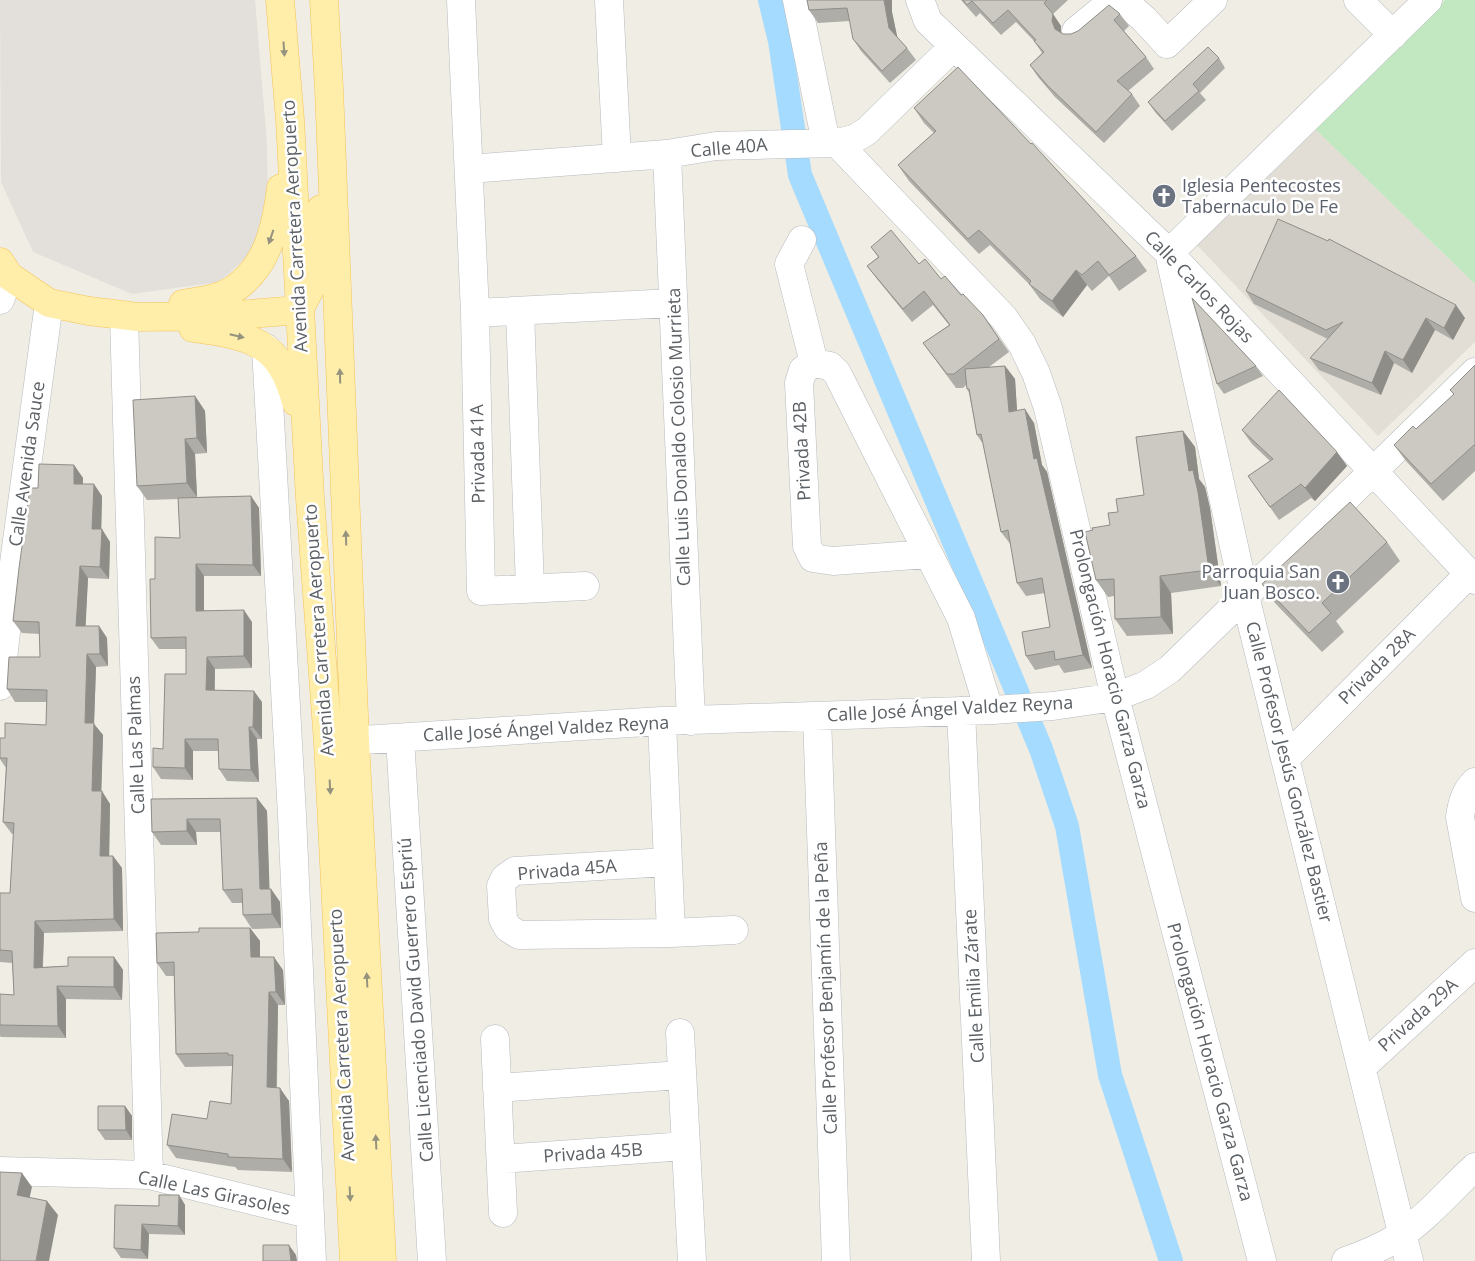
<svg xmlns="http://www.w3.org/2000/svg" width="1475" height="1261" font-family="'Open Sans',sans-serif">
<rect width="100%" height="100%" fill="#efede4"/>
<path fill="#e3e0dc" d="M0 0H255L267 144 268 202 255 250 219 282 132 294 33 252 1 182Z"/>
<path fill="#e2ded5" d="M1314 128 1475 284V342L1378 436 1195 243Z"/>
<path fill="#c1e8c0" d="M1445 0H1475V284L1314 128Z"/>
<g fill="none" stroke-linecap="round" stroke-linejoin="round">
<path stroke="#a5dbff" stroke-width="24" d="M770 0 780 41 800 175 1041 749 1067 826 1110 1075 1171 1261"/>
<g stroke="#b7bbbf" stroke-width="29">
<path id="minor" d="M461 0 475 313 481 591 585 586
M609 0 617 158
M797 0 826 143
M920 0 928 21 1169 253 1475 580
M1122 0 1144 19 1167 44 1213 0
M1358 0 1393 35
M1076 31 1114 0
M837 143 1004 318 1022 344 1036 373 1048 408 1115 697 1262 1261
M667 154 691 721
M469 169 667 154 716 146 837 143 854 139 867 131 953 47
M802 240 789 264 814 363
M1169 253 1245 596 1409 1261
M1169 253 1428 0
M0 300 9 276
M520 311 530 588
M475 313 673 303
M124 316 149 1175
M266 348 292 815 312 1261
M814 363 830 366 837 373 961 618 989 710
M814 363 803 370 799 383 807 546 813 558 833 561 928 554
M0 686 12 578 49 303
M961 711 986 1261
M817 716 836 1261
M662 721 671 933
M400 738 432 1261
M331 742 662 721 993 710 1053 706 1115 697 1146 685 1170 669 1475 372
M1285 759 1469 574
M1475 782C1465 792 1462 803 1460 817L1475 898
M668 862 515 871 505 878 501 886 503 919 508 928 519 935 671 933 734 930
M680 1033 692 1261
M495 1039 503 1213
M1362 1067 1475 963
M497 1088 681 1075
M501 1159 686 1146
M0 1171 149 1175 308 1214
M1346 1261C1363 1255 1380 1248 1395 1239 1425 1220 1449 1191 1475 1167"/>
</g>
<g stroke="#f7c356" stroke-width="29">
<path id="major" d="M280 0 290 120 310 498 328 742 354 1261
M324 0 329 89 355 741 382 1261
M0 262 9 276 49 303 89 311 138 317 224 316 299 310 311 287 321 209
M183 304C199 301 220 299 234 289 268 266 276 227 281 188
M193 328C251 336 280 341 296 402"/>
</g>
<use href="#minor" stroke="#fff" stroke-width="28"/>
<use href="#major" stroke="#fea" stroke-width="28"/>
</g>
<path fill="#afada8" d="M807 0 892 12 897 37 907 48 916 60 890 83 861 51 853 39 850 21 818 23 809 10Z
M961 0H1068L1053 14 1061 26V32L1063 34H1071L1120 14 1129 26 1124 31 1146 57 1154 69 1128 91 1132 94 1140 106 1104 143 1055 97 1038 77 1030 65 1042 53 1034 41 1016 22 1001 35 980 13 976 17Z
M1219 58 1225 68 1200 93 1206 100 1172 131 1155 112 1148 102Z
M914 108 1136 256 1147 271 1119 291 1109 276 1092 291 1087 285 1063 317 1040 299 1029 284 990 245 979 254 909 181 898 165 934 133 924 123Z
M871 247 919 264 941 279 961 295 983 315 1009 352 989 367 1005 366 1015 379 1017 411 1034 423 1042 465 1047 472 1092 668 1064 673 1059 665 1035 670 1026 656 1050 627 1045 593 1026 596 1017 583 1011 545 1001 532 983 444 977 435 969 393 967 389 966 385 963 388H956L923 343 949 325 933 305 912 322 877 279 867 266 878 257Z
M1246 291 1465 318 1453 340 1435 330 1412 373 1394 363 1381 395 1319 370 1310 358 1328 339 1254 304Z
M1475 365V471L1443 501 1406 461 1394 445 1416 429 1454 395 1450 390Z
M1256 366 1263 376 1224 394 1217 384Z
M195 396 205 411 207 453 195 454 197 497 251 496 259 508 261 576H204V610L252 622V668L215 669V690L262 702V739H257L259 782 227 781 219 769 218 751H193V780L161 779 153 767 163 749 186 674V649H159L151 638 180 538 178 499 147 500 137 486Z
M1242 430 1337 452 1347 466 1315 501 1311 498 1279 520 1248 476 1270 461 1252 444Z
M1183 431 1195 447 1199 479 1205 487 1210 508 1221 586 1171 593 1173 634 1127 636 1115 619 1114 596 1108 597 1096 580 1093 530 1110 525 1118 512 1144 495Z
M74 465 83 478V484L102 496 101 529 110 542 109 579 88 578 85 626H99L107 638 108 666 96 667 94 724 103 735 101 791 110 804 109 856H113L122 868 123 931 44 933 43 967 68 966 114 957 123 970 122 1000 66 999V1038L1 1037 0 1036V994L14 995 12 963 0 962V950L10 893 14 834H12L3 822 6 768 0 759V738H5L46 725 47 702H15L7 689 40 657V634L22 633 13 621 38 488Z
M1387 542 1400 561 1336 621 1344 632 1322 652 1275 603 1262 584Z
M257 798 267 811 269 889H271L280 902 281 928 252 929 243 915V903H232L223 890 221 832H196L197 845H161L152 832 151 799Z
M250 928 260 941V957L283 970 285 1005H278L277 1088 289 1101 292 1172 238 1170 235 1167 176 1158 167 1145 231 1104 232 1066 185 1067 176 1054 174 976H166L157 963 199 932Z
M125 1106 132 1116V1140H105L98 1130Z
M179 1195 185 1205V1235L149 1234 148 1259 121 1258 114 1248 159 1206Z"/>
<path fill="#8f8d88" d="M884 0H892V12L898 40 889 28Z
M1053 14 1061 26V33L1055 29 1052 21Z
M1076 270 1087 285 1063 317 1052 301Z
M1456 305 1465 318 1453 340 1444 328Z
M1426 318 1435 330 1412 373 1403 360Z
M1385 351 1394 363 1381 395 1372 383Z
M1005 366 1015 379 1018 426 1009 412Z
M195 396 205 411 207 453 197 438Z
M1025 409 1034 423 1042 465 1047 472 1092 668 1083 655 1034 459Z
M1183 431 1195 447 1199 479 1205 487 1210 508 1221 586 1209 570 1189 471Z
M185 439 195 454 197 497 187 483Z
M1337 452 1347 466 1315 501 1305 488Z
M74 465 83 478 82 496 74 484Z
M94 484 102 496 101 541 92 529Z
M251 496 259 508 261 576 253 565Z
M102 529 110 542 109 579 100 567Z
M196 564 204 576V622L196 611Z
M80 566 88 578 85 639 76 626Z
M1160 576 1171 593 1173 634 1161 617Z
M244 610 252 622V668L244 656Z
M99 626 107 638 108 666 100 654Z
M87 654 96 667 94 724 103 735 101 803 92 791 85 723Z
M207 657 215 669 214 702 206 690Z
M254 691 262 702V739L253 727Z
M249 727 257 739 259 782 251 770Z
M185 739 193 751V780L185 768Z
M102 791 110 804 109 868 100 856Z
M257 798 267 811 270 903 260 889Z
M187 819 196 832 197 845 187 831Z
M113 856 122 868 123 931 114 919Z
M271 889 280 902 281 928 272 914Z
M35 921 44 933 42 980 34 968Z
M250 928 260 941V970L251 957Z
M114 957 123 970 122 1000 114 987Z
M274 957 283 970 285 1005 276 992Z
M57 986 66 999V1038L58 1026Z
M269 992 278 1005 276 1101 267 1087Z
M280 1088 289 1101 292 1172 283 1159Z
M125 1106 132 1116V1140L126 1130Z
M22 1173 32 1187 27 1209 17 1195Z
M179 1195 185 1205V1235L178 1226Z
M47 1201 58 1215 49 1261H36Z
M142 1224 149 1234 148 1259 141 1250Z
M289 1245 296 1255 297 1261H291Z"/>
<path fill="#ccc9c3" stroke="#8f8d88" d="M807 0H884L889 28 907 48 882 71 853 39 847 8 809 10Z
M963 0H1047L1044 3 1053 14 1052 21 1055 29 1063 34H1071L1078 31 1109 5 1120 14 1114 20 1146 57 1117 81 1132 94 1096 132 1047 85 1030 65 1044 52 1034 41 1036 40 1008 10 993 23 972 1 967 5Z
M1208 47 1219 58 1193 84 1199 91 1165 121 1148 102Z
M958 67 1031 144 1032 143 1136 256 1109 275 1098 261 1082 275 1076 270 1052 301 1029 284 1031 281 979 230 968 239 898 165 936 131 914 108Z
M1278 219 1328 241 1329 239 1456 305 1444 328 1426 318 1403 360 1385 351 1372 383 1310 358 1343 322 1326 330 1246 291Z
M891 230 919 264 925 259 941 279 945 276 961 295 963 294 983 315 999 339 954 374H947L923 343 950 325 924 291 903 309 867 266 879 257 871 247Z
M1192 298 1256 366 1217 384Z
M1475 365V446L1474 445 1431 484 1394 445 1413 426 1416 429 1454 394 1450 390Z
M1005 366 1009 412 1025 409 1034 459 1037 458 1083 655 1055 660 1054 651 1026 656 1022 632 1050 627 1042 578 1017 583 1008 530 1001 532 981 434 977 435 969 389H967L965 369Z
M1279 390 1337 452 1305 488 1301 484 1270 507 1248 476 1273 459 1242 430Z
M195 396 197 438 185 439 187 483 137 486 133 400Z
M1183 431 1189 471 1193 470 1198 492 1209 570 1160 576 1161 617 1115 619 1114 579 1096 580 1085 532 1093 530 1092 528 1110 525 1108 513 1118 512 1116 499 1144 495 1136 437Z
M39 464 74 465V484H94L92 529H102L100 567 80 566 76 626H99L100 654H87L85 723H94L92 791H102L100 856H113L114 919 35 921 34 968 68 966V957H114V987L57 986 58 1026 0 1025V994L14 995 12 951 0 950V893H10L14 823 3 822 7 758H0V738H5V723L46 725 47 690 7 689 9 657H40L39 622 13 621 19 568 30 488H38Z
M251 496 253 565 196 564V611L244 610V656L207 657 206 690 254 691 253 727H249L251 770 219 769 218 739H185V768L153 767V748L163 749 165 674H186V637L151 638 150 579H155V537L180 538 178 498Z
M1350 502 1387 542 1322 603 1331 613 1309 633 1262 584Z
M257 798 260 889H271L272 914 243 915 242 889 223 890 220 819H187V831L152 832 151 799Z
M199 928H250L251 957H274L276 992H269L267 1087 280 1088 283 1159 228 1157V1154L167 1145 172 1114 207 1119 210 1101 231 1104 233 1055H228V1053L176 1054 174 962 157 963 156 933 199 932Z
M98 1106H125L126 1130H98Z
M0 1172 22 1173 17 1195 47 1201 36 1261H0Z
M159 1195H179L178 1226 142 1224 141 1250 114 1248 115 1205 159 1206Z
M263 1245H289L291 1261H263Z"/>
<defs><path id="oneway-solid" d="M-6-.8H1V-3.2L6.5 0L1 3.2V.8H-6Z" transform="scale(1.25)"/></defs>
<g fill="#95927e">
<use href="#oneway-solid" transform="translate(284 49) rotate(86)"/>
<use href="#oneway-solid" transform="translate(271 237) rotate(109)"/>
<use href="#oneway-solid" transform="translate(237 336) rotate(13)"/>
<use href="#oneway-solid" transform="translate(340 376) rotate(-92)"/>
<use href="#oneway-solid" transform="translate(346 538) rotate(-92)"/>
<use href="#oneway-solid" transform="translate(330 787) rotate(87)"/>
<use href="#oneway-solid" transform="translate(367 980) rotate(-93)"/>
<use href="#oneway-solid" transform="translate(376 1142) rotate(-93)"/>
<use href="#oneway-solid" transform="translate(350 1194) rotate(87)"/>
</g>
<defs>
<g id="church-disc" transform="scale(1.25)"><circle r="9.5" fill="#6b7280" stroke="#fff"/><path d="M-1.2-6h2.4v3.5h3.3v2.4h-3.3V6h-2.4V-.1h-3.3v-2.4h3.3Z" fill="#fff"/></g>
</defs>
<g fill-rule="evenodd">
<use href="#church-disc" x="1164" y="196"/>
<use href="#church-disc" x="1338" y="582"/>
</g>
<g text-anchor="middle" stroke-width="5" stroke-linejoin="round" paint-order="stroke">
<g font-size="18" fill="#5c6166" stroke="#fff">
<text transform="translate(729 148) rotate(-5)" y="6">Calle 40A</text>
<text transform="translate(295 226) rotate(-93)" y="6">Avenida Carretera Aeropuerto</text>
<text transform="translate(1199 287) rotate(46)" y="6">Calle Carlos Rojas</text>
<text transform="translate(679 437) rotate(-92)" y="6">Calle Luis Donaldo Colosio Murrieta</text>
<text transform="translate(802 451) rotate(-93)" y="6">Privada 42B</text>
<text transform="translate(478 454) rotate(-91)" y="6">Privada 41A</text>
<text transform="translate(27 464) rotate(-82)" y="6">Calle Avenida Sauce</text>
<text transform="translate(319 630) rotate(-94)" y="6">Avenida Carretera Aeropuerto</text>
<text transform="translate(1377 666) rotate(-45)" y="6">Privada 28A</text>
<text transform="translate(1110 669) rotate(76)" y="6">Prolongación Horacio Garza Garza</text>
<text transform="translate(950 709) rotate(-3)" y="6">Calle José Ángel Valdez Reyna</text>
<text transform="translate(546 729) rotate(-3)" y="6">Calle José Ángel Valdez Reyna</text>
<text transform="translate(136 745) rotate(-92)" y="6">Calle Las Palmas</text>
<text transform="translate(1289 772) rotate(76)" y="6">Calle Profesor Jesús González Bastier</text>
<text transform="translate(567 870) rotate(-5)" y="6">Privada 45A</text>
<text transform="translate(974 986) rotate(-93)" y="6">Calle Emilia Zárate</text>
<text transform="translate(826 988) rotate(-92)" y="6">Calle Profesor Benjamín de la Peña</text>
<text transform="translate(416 1000) rotate(-94)" y="6">Calle Licenciado David Guerrero Espriú</text>
<text transform="translate(1418 1015) rotate(-42)" y="6">Privada 29A</text>
<text transform="translate(342 1035) rotate(-93)" y="6">Avenida Carretera Aeropuerto</text>
<text transform="translate(1210 1062) rotate(75)" y="6">Prolongación Horacio Garza Garza</text>
<text transform="translate(593 1153) rotate(-4)" y="6">Privada 45B</text>
<text transform="translate(214 1193) rotate(12)" y="6">Calle Las Girasoles</text>
</g>
<g font-size="18" fill="#5b616d" stroke="#fff" text-anchor="start">
<text x="1182" y="192">Iglesia Pentecostes<tspan x="1182" dy="21">Tabernaculo De Fe</tspan></text>
<text x="1320" y="578" text-anchor="end">Parroquia San<tspan x="1320" dy="21">Juan Bosco.</tspan></text>
</g>
</g>
</svg>
